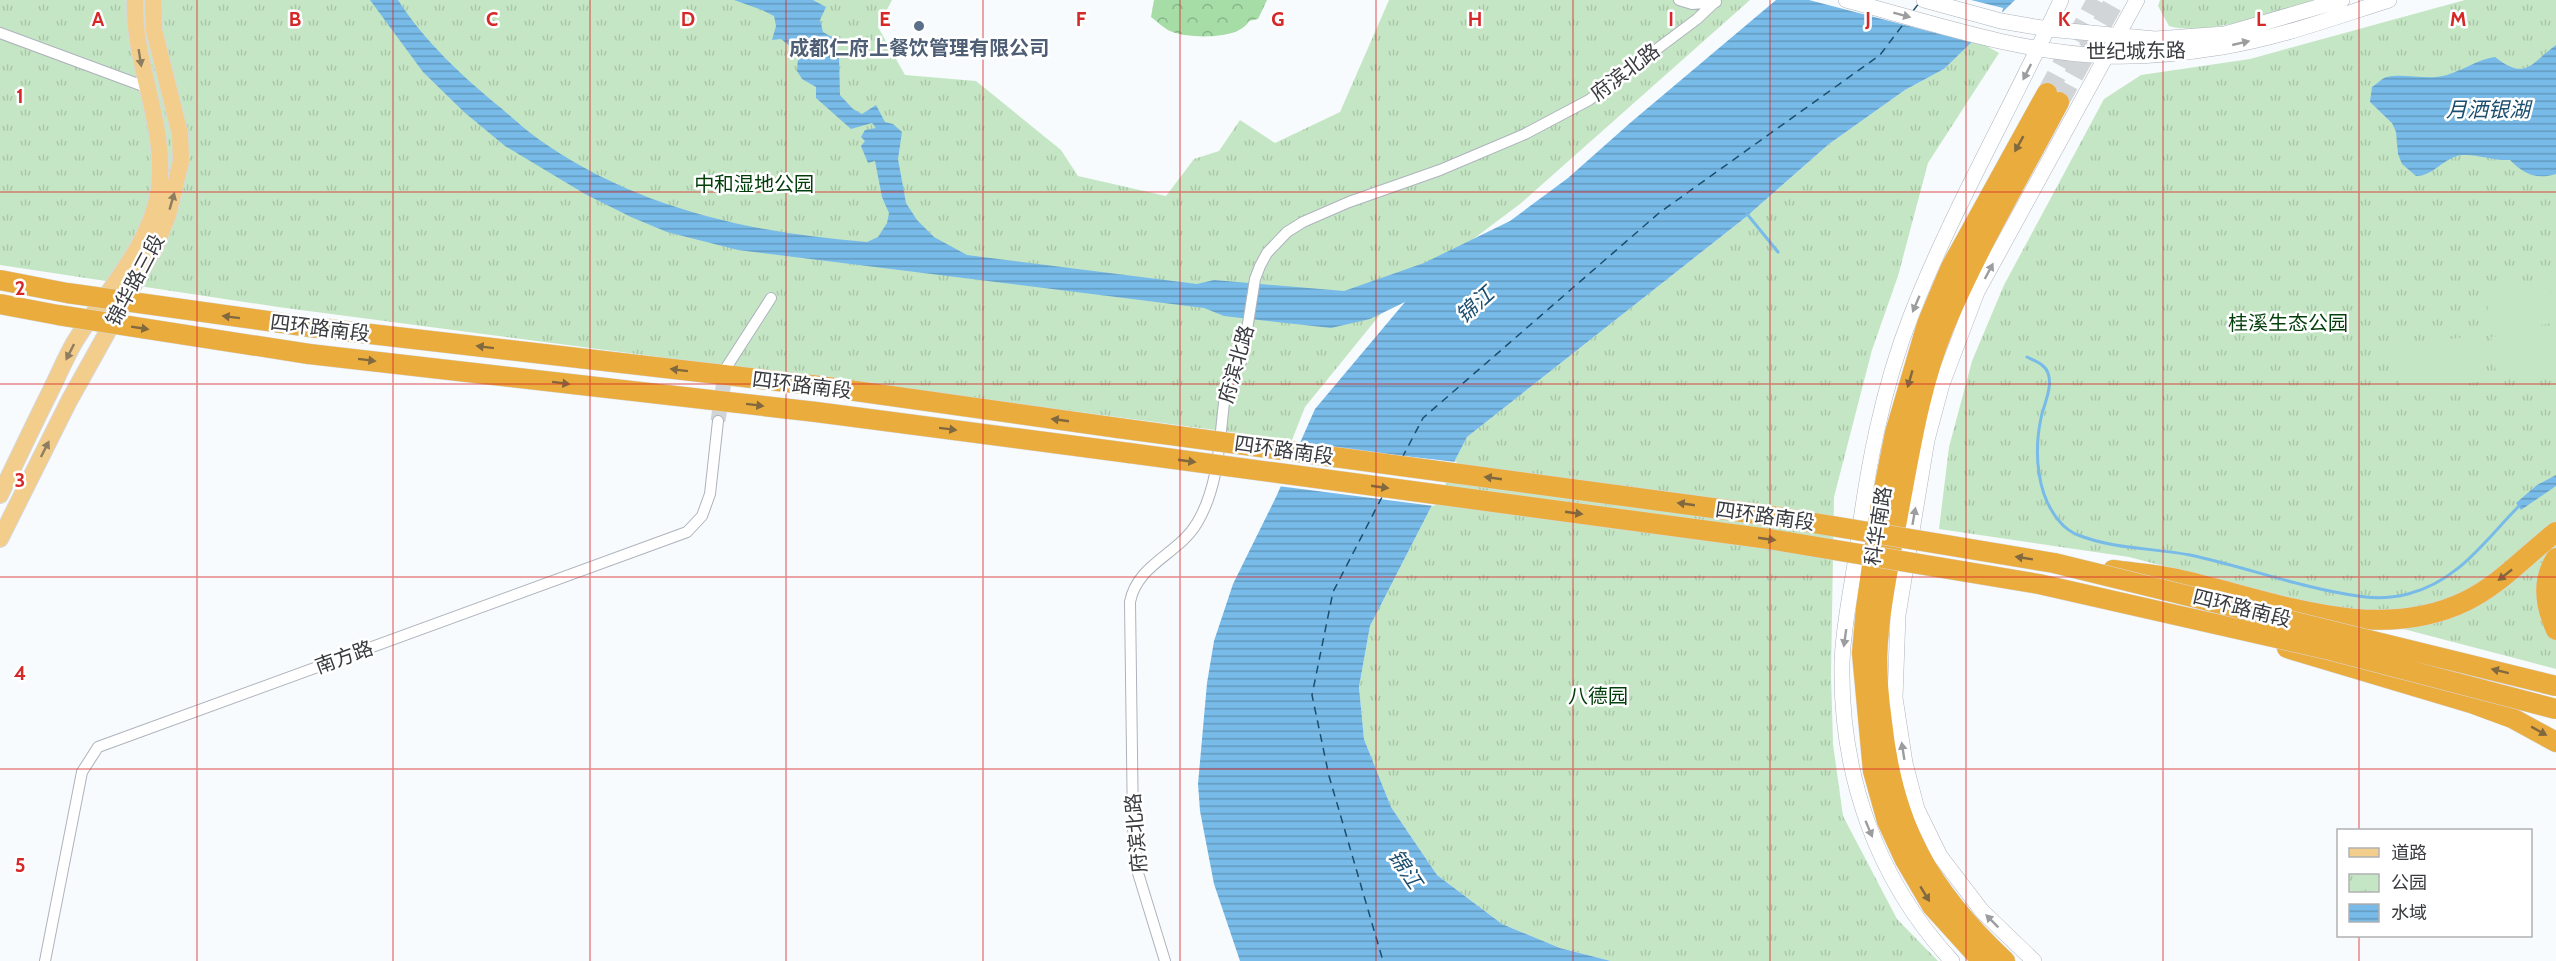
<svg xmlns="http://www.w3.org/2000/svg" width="2556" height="961" font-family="Cabin,'Noto Sans SC',sans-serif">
<defs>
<pattern id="forest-crowns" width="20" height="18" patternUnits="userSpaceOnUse" patternTransform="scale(1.5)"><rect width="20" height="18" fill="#a6dda6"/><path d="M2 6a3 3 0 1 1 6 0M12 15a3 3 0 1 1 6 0" fill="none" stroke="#88b489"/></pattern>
<pattern id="park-tufts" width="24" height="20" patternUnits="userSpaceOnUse" patternTransform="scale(1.5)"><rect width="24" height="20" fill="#c5e6c4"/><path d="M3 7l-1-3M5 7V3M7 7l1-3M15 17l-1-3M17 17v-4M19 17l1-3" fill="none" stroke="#aac6a9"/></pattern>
<pattern id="water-rules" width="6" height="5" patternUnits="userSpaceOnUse" patternTransform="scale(1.5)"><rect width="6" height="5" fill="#78bbe9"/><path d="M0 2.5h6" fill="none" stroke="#6399be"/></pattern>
</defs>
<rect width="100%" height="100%" fill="#f8fbfe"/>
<path fill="url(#forest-crowns)" d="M1154 0H1267L1258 19 1249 21C1240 40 1188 39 1170 31 1163 28 1157 21 1151 17Z"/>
<path fill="url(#park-tufts)" d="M0 0H892L878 27 905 75 976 81 1061 150 1078 176 1166 196 1194 159 1219 151 1240 120 1275 143 1340 112 1389 0H1750L1520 204 1392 300 1305 407 1292 440 278 307 0 265Z
M2160 0H2318C2282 11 2204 37 2169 26L2158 6Z
M2465 0H2556V669L2129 557 1939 529 1949 447 1972 361 2004 285 2104 99 2141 75 2250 59Z
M1974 39 1999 53 1928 163 1898 276 1872 350 1834 497 1831 674 1833 744 1843 816 1897 919 1938 961H1611L1560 948 1502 924 1437 875 1391 807 1364 739 1359 687 1370 626 1467 437 1746 217 1829 144 1905 90 1944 69Z"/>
<path fill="#c5e6c4" d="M2549 280 2554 323 2491 332 2485 288Z
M2556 328V371L2497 379 2491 337Z
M2480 335 2486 381 2400 392 2394 347Z"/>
<path fill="url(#water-rules)" d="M370 0H398C425 42 463 77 501 108 516 121 531 135 547 145 643 210 754 233 867 242L878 237 887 223 889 213 882 197 875 161 868 163 861 146 865 141 861 137 865 130 876 128 872 123 851 129 816 98V87L802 79 797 71 798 57 792 48 781 39 772 40 776 26 774 16 762 10 734 0H813L826 7 820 20 823 32 835 39 839 57 840 95 853 109 862 114 876 105 885 122 893 124 902 132 898 159 906 203 917 220 934 237 967 255 1197 284 1214 280 1344 291 1424 263 1510 221 1568 178 1630 123 1776 0H2015L1944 69 1905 90 1829 144 1746 217 1467 437 1370 626 1359 687 1364 739 1391 807 1437 875 1502 924 1560 948 1611 961H1240L1214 884 1200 811 1198 784 1207 683 1214 641 1233 584 1276 497 1315 409 1405 302 1370 319 1331 328 1224 316 1204 308 738 250 667 232 631 217 585 194 505 146 464 112 423 72Z
M2556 45V174C2536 180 2524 174 2510 160 2494 161 2478 154 2462 155 2444 157 2434 176 2416 176L2402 164 2398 154 2396 132 2392 123 2370 102 2372 87C2377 84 2382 78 2387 77 2406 73 2427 81 2447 75 2464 70 2478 59 2495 57 2526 81 2530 64 2556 45Z
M2556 475V486L2521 510 2516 503 2537 485Z"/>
<path fill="#f8fbfe" d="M1809 0H1971L2003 8 2001 18 1974 43Z
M1296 444 1457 462 1434 506 1278 486Z"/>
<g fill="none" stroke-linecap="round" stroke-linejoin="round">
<path stroke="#78bbe9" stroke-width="3" d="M1747 214 1778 252
M2027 357C2035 361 2045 364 2048 373 2053 387 2044 404 2041 418 2034 451 2036 495 2060 522 2064 527 2072 533 2078 535 2113 549 2153 548 2190 555 2246 567 2301 588 2358 596 2375 599 2392 598 2408 594 2459 581 2485 540 2520 505"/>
<path stroke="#1c4e6e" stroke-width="1.5" stroke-dasharray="8 6" stroke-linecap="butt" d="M1913 11 1919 3
M1402 458 1423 418 1659 213 1880 55 1905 22
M1382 497 1333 592 1312 695 1329 776 1383 961"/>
<path stroke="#d2d5d8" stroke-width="15" stroke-dasharray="15 8" stroke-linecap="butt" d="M718 421 726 368"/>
<path stroke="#d2d5d8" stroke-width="20" stroke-dasharray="20 10" stroke-linecap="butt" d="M2047 93 2097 0
M2059 102 2115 0"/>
<g stroke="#adb3bc" stroke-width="12">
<path id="street" d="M1679 0 1692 4 1716 2
M0 33 146 87
M726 368 771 298
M45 961 82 772 98 747 687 532 702 516 710 494 718 421
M1165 961 1138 873 1133 828 1130 602C1137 564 1179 554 1197 523 1221 483 1219 433 1226 388L1230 376 1241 362 1244 349 1255 279 1260 266 1267 253 1287 232 1303 222 1349 202 1440 170 1525 134 1589 100 1697 19 1715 2"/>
</g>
<g stroke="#adb3bc" stroke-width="16">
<path id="secondary" d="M1846 0C1932 23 2019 53 2108 56 2146 57 2185 53 2222 47 2279 38 2335 17 2389 0
M1924 0 2001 21 2048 29 2155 39 2225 34 2342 0
M1952 961C1876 879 1840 774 1842 663 1843 626 1852 587 1857 550 1867 469 1882 389 1912 313 1954 206 2013 105 2061 0
M2034 961 1982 911 1940 856 1917 809 1905 763 1895 698 1898 615 1927 440 1942 384 1977 292 2137 0"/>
</g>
<g stroke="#d7d8d9" stroke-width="18">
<path id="primary" d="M0 495C17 460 33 426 50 392 58 376 65 359 74 343 103 295 151 246 159 189 167 124 133 65 135 0
M0 539 69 401 156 245 168 215 181 161 180 134 154 30 153 0"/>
</g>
<g stroke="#d7d8d9" stroke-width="21">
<path id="highway" d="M310 327 820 386 1118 428
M309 354 816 412 1129 453
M2556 558C2541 581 2545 606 2556 630
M2113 570C2134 573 2156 574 2177 579 2269 599 2374 646 2466 601 2501 584 2526 555 2556 532
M2287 648 2474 704 2512 718 2556 742
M1982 961 1932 906 1905 860 1887 821 1873 771 1862 653 1866 608 1880 509 1895 433 1927 324 1951 267 2047 93
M2005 961C1929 890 1893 826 1882 722 1879 701 1877 678 1877 657 1879 606 1891 554 1900 504 1911 445 1921 383 1944 327 1977 249 2020 176 2059 102"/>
</g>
<use href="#street" stroke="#fff" stroke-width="10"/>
<use href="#secondary" stroke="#fff" stroke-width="15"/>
<use href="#primary" stroke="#f3cd8b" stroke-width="16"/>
<use href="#highway" stroke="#ebac3e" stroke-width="20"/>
<g stroke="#d7d8d9" stroke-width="21" stroke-linecap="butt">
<path id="highway-bridge" d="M0 280 67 293 310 327
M0 304 58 315 309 354
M1118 428 1772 516 2054 563 2556 686
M1129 453 1769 539 2039 584 2330 650 2556 709"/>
</g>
<use href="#highway-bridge" stroke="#ebac3e" stroke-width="20"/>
</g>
<defs><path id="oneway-solid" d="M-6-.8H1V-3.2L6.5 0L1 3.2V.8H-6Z" transform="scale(1.5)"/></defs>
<g fill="#9c9d9f">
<use href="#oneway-solid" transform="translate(1902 15) rotate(15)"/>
<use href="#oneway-solid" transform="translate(2241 43) rotate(-13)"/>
<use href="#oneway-solid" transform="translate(2027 72) rotate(117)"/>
<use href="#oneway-solid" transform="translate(1989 271) rotate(-62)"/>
<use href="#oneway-solid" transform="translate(1916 304) rotate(113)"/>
<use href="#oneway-solid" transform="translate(1914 516) rotate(-80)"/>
<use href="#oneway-solid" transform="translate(1845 638) rotate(98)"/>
<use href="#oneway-solid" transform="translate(1903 751) rotate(-99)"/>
<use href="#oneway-solid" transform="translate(1869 829) rotate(67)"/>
<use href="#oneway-solid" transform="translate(1992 921) rotate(-135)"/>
</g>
<g fill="#8d7d61">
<use href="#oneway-solid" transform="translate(140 58) rotate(81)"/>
<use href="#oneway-solid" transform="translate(172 201) rotate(-74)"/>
<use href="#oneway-solid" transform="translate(70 352) rotate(117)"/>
<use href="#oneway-solid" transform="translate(45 449) rotate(-63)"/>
</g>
<g fill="#80683f">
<use href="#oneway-solid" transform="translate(2019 144) rotate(119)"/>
<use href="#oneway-solid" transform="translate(231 317) rotate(-173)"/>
<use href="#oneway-solid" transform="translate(140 328) rotate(9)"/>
<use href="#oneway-solid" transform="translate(485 347) rotate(-173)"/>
<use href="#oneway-solid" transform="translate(367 360) rotate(7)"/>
<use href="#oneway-solid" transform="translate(679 370) rotate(-173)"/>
<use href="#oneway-solid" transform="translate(1910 379) rotate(106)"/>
<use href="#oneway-solid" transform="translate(561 383) rotate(7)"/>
<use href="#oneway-solid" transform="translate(755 405) rotate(7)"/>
<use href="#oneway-solid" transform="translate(1060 420) rotate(-172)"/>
<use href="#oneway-solid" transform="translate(948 429) rotate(7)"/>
<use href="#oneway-solid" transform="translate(1187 461) rotate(8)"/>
<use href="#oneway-solid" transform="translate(1493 478) rotate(-172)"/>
<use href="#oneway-solid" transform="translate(1380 487) rotate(8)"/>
<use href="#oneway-solid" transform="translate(1686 504) rotate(-172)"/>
<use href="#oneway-solid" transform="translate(1574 513) rotate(8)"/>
<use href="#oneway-solid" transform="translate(1767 539) rotate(8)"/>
<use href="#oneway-solid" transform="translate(2024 558) rotate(-171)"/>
<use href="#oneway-solid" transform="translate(2505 575) rotate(142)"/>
<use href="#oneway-solid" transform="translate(2500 671) rotate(-166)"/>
<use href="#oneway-solid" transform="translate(2539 731) rotate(29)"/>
<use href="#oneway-solid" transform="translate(1925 894) rotate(59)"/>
</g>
<path fill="none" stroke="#d62828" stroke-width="1.5" stroke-opacity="0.55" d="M197 0V961M393 0V961M590 0V961M786 0V961M983 0V961M1180 0V961M1376 0V961M1573 0V961M1770 0V961M1966 0V961M2163 0V961M2359 0V830M0 192H2556M0 384H2556M0 577H2556M0 769H2556M2359 936V961"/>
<circle fill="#5c6f8a" stroke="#fff" stroke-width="2" cx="919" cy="26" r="6"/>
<g text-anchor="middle" stroke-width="5" stroke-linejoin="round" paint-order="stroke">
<g font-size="20" font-weight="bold" fill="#4e5e75" stroke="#fff">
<text x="919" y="55">成都仁府上餐饮管理有限公司</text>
</g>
<g font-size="20" fill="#393b3f" stroke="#fff">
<text transform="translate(2136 51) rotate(-1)" y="7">世纪城东路</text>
<text transform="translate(1625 72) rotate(-37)" y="7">府滨北路</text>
<text transform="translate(135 280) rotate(-62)" y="7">锦华路三段</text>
<text transform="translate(320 328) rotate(7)" y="7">四环路南段</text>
<text transform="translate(1236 364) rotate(-74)" y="7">府滨北路</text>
<text transform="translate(802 385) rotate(7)" y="7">四环路南段</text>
<text transform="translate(1284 450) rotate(8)" y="7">四环路南段</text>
<text transform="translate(1765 516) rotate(8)" y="7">四环路南段</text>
<text transform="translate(1878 526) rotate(-81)" y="7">科华南路</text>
<text transform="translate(2242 608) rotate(14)" y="7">四环路南段</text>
<text transform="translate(344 657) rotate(-20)" y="7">南方路</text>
<text transform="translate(1136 833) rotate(-95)" y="7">府滨北路</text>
</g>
<g font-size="20" fill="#033f0b" stroke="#fff">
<text x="754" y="191">中和湿地公园</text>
<text x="2288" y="330">桂溪生态公园</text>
<text x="1598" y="703">八德园</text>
</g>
<g font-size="21" font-style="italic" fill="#1c4e6e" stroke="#fff">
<text x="2488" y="117">月洒银湖</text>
<text transform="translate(1475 305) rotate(-42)" y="7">锦江</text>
<text transform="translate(1405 869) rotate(56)" y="7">锦江</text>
</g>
</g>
<g font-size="20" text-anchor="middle" font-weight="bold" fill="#d62828" stroke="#fff" stroke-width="5" stroke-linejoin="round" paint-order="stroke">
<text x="98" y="26">A</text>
<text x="295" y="26">B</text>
<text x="492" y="26">C</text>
<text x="688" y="26">D</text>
<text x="885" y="26">E</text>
<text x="1081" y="26">F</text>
<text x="1278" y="26">G</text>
<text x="1475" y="26">H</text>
<text x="1671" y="26">I</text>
<text x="1868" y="26">J</text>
<text x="2064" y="26">K</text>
<text x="2261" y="26">L</text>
<text x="2458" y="26">M</text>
<text x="20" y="103">1</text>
<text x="20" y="295">2</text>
<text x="20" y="487">3</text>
<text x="20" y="680">4</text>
<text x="20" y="872">5</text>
</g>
<rect x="2337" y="829" width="195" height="108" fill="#ffffff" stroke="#b0b1b2" stroke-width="1.5"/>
<rect x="2349" y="848" width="30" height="9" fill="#f3cd8b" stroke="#b0b1b2" stroke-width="1.5"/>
<text x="2391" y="859" font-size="18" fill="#393b3f">道路</text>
<rect x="2349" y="874" width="30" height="18" fill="url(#park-tufts)" stroke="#b0b1b2" stroke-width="1.5"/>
<text x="2391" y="889" font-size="18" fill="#393b3f">公园</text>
<rect x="2349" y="904" width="30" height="18" fill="url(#water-rules)" stroke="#b0b1b2" stroke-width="1.5"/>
<text x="2391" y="919" font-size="18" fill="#393b3f">水域</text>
</svg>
